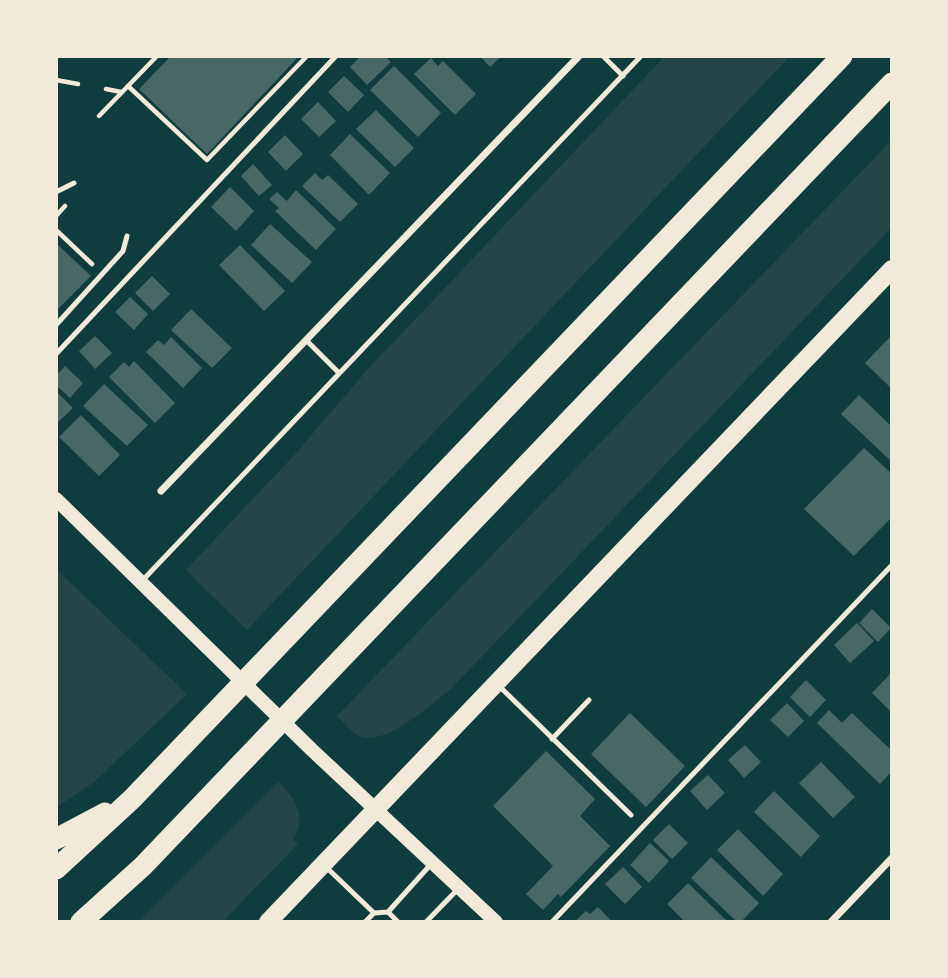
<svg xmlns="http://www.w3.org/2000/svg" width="948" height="978" font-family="Barlow,sans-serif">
<rect width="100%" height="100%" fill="#0f3d3e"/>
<path fill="#244646" d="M665 56H790L247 630 186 570 296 453 368 369Z
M892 140V227L450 690C428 706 384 749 357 735 349 730 343 722 337 716Z
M56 569 187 694 94 782 56 808Z
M278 782C296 797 307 818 293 839L298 844 222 922H138Z"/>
<path fill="#486865" d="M171 56H299L207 154 139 89Z
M361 56H385L391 62 367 85 350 67Z
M480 56H502L490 67Z
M431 58 438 66 443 61 476 94 455 115 414 74Z
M394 66 441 113 418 137 370 90Z
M344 76 364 95 348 112 328 92Z
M318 102 336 121 319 137 301 119Z
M376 110 414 148 395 167 356 129Z
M350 134 390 173 369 195 330 155Z
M285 135 303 154 286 171 268 152Z
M253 164 272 185 259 196 241 176Z
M315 173 322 180 328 175 358 204 340 222 302 186Z
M230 187 254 211 236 231 211 207Z
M296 190 336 229 316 250 275 211 279 208 269 199 277 192 287 201Z
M270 224 312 262 292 283 251 245Z
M56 243 91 276 56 311Z
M240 245 285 291 264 311 219 265Z
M152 276 170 294 153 311 135 293Z
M130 297 148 314 134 330 115 312Z
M191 309 232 348 212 368 171 330Z
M892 335V389L865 363Z
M95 336 112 353 95 369 79 351Z
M171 337 202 368 183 388 146 352 158 340 164 345Z
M134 361 175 403 155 423 109 377 124 362 129 367Z
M65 366 83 383 70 398 56 385V376Z
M104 384 148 425 127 446 83 406Z
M56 391 73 408 56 424Z
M859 395 892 427V462L841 414Z
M81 415 120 455 99 476 59 437Z
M864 448 892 474V517L854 556 804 509Z
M872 609 891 628 878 642 859 623Z
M857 623 874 641 850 663 834 645Z
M892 672V713L872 693Z
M806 680 826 700 810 717 790 697Z
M787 703 804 721 788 737 770 720Z
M829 710 842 723 852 713 892 751V771L880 784 817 723Z
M630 713 685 766 646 807 591 754Z
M745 745 761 762 744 778 728 760Z
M546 751 595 799 580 816 610 846 561 897 558 894 543 910 526 894 553 866 493 806Z
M821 762 855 797 833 818 799 783Z
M708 775 725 793 707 810 690 791Z
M774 791 820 836 801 857 754 812Z
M669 824 688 843 672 859 653 840Z
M738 829 783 874 763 896 717 850Z
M650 843 669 861 649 883 630 865Z
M711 857 759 903 741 922H737L691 878Z
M623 867 642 887 625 904 605 884Z
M688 883 728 922H685L667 904Z
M598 907 612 922H574L586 911 590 914Z"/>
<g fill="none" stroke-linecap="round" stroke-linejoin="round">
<path stroke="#f1e9da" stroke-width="4.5" d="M56 80 78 84
M128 86 207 160 307 56
M106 89 121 92
M99 116 157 56
M56 216 65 206
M56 230 92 264"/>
<path stroke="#f1e9da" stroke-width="5" d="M603 56 623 76
M56 192 74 183
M56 325 123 251 127 236
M307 341 339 373
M56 354 336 56
M141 582 641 56
M498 685 631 815
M552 739 589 700
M325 866 374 913 365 922
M388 912 432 863
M374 913 388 912 398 922
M426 922 458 889
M552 922 892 565"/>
<path stroke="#f1e9da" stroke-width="7" d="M161 491 579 56
M831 922 892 858"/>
<path stroke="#f1e9da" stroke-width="14" d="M56 499 312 750 496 922"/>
<path stroke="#f1e9da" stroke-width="18" d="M268 922 892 269"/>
<path stroke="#f1e9da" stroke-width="21" d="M56 839 105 813
M56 869 132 799 842 56
M81 922 143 866 892 83"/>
</g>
<rect width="948" height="978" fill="none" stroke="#f1e9da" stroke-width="116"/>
</svg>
